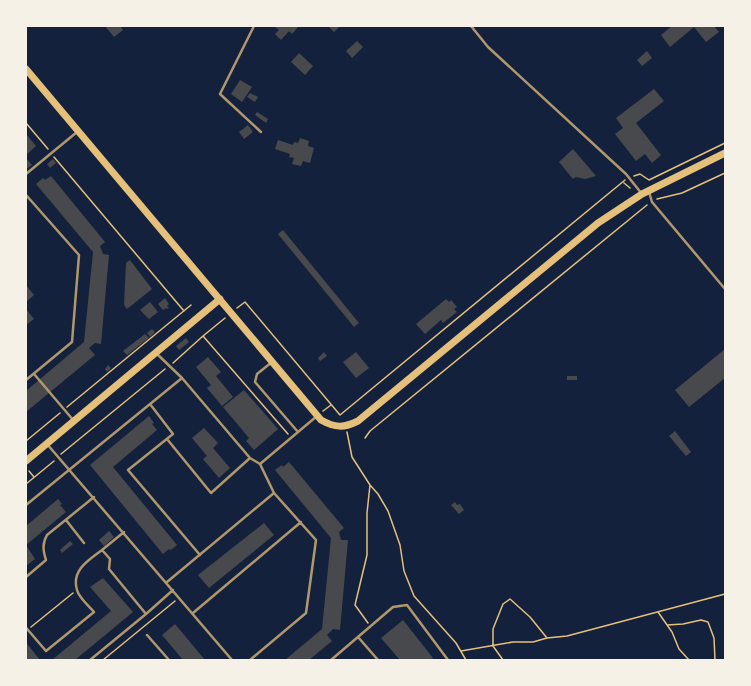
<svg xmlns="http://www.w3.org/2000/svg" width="751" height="686" font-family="Lato,sans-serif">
<rect width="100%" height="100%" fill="#14213d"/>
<path fill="#48494c" d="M105 26H120L123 30 114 37Z
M274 26H299L292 34 289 31 281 40 275 34 279 30Z
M328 26H340L334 32Z
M672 26H714L719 32 706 42 694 27 670 47 661 35Z
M357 41 363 47 352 58 346 51Z
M647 51 652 58 642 66 637 60Z
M299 53 313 66 305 75 291 62Z
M240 80 252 87 242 102 231 94Z
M654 89 664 101 636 123 661 155 652 163 645 154 636 161 615 134 623 128 616 118Z
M250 93 258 97 255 102 247 97Z
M257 112 268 119 266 123 255 115Z
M248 125 253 132 244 139 239 132Z
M26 134 36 146 26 155Z
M300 138 309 141 308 146 314 148 310 163 303 161 301 166 292 164 294 158 289 157 290 154 275 149 278 140 293 145 294 142 298 143Z
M573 149 596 176 585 179 576 177 573 179 559 162Z
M26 158 32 165 26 169Z
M53 159 56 163 50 168 47 164Z
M51 176 105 242 100 246 103 254 109 255 101 344 95 343 89 348 95 355 26 412V391L84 342 93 252 36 184 43 178 45 180Z
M283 230 359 323 354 327 278 234Z
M130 260 152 289 127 309 124 305 126 263Z
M26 285 34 295 26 302Z
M165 298 169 304 167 306 169 308 167 309 166 308 163 310 158 304Z
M446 299 449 302 451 300 457 307 454 309 457 312 443 323 441 320 425 334 416 324Z
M150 302 158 312 149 319 140 310Z
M26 309 34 319 26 325Z
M152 329 155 332 150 337 147 333Z
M145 334 149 338 127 355 123 351Z
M186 338 189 342 179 350 176 346Z
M725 349V378L689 407 675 390Z
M324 352 327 356 320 361 318 358Z
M356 352 369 368 356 378 343 362Z
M208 357 221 372 216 376 233 397 222 406 207 388 211 385 196 367Z
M108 365 111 368 107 372 105 369Z
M567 376H577V380H567Z
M244 390 278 429 254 450 246 441 249 438 223 407Z
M149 416 154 423 152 424 157 430 113 467 177 545 171 550 169 549 163 554 90 465Z
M204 428 218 443 213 448 230 468 219 478 203 459 207 456 192 438Z
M675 431 691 452 686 456 669 436Z
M289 462 344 528 339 532 341 540H348L340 630 333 629 327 635 332 641 309 660H285L322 629 331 538 275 470 282 465 283 467Z
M58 499 62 504 60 505 66 512 26 545 35 559 26 566V526Z
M455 502 457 505 460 504 464 510 459 514 451 505Z
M264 523 274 535 209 588 198 575Z
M109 531 114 537 104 546 99 540Z
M70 541 73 544 62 553 60 550Z
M103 578 133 612 75 660H52L111 611 90 587Z
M403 620 433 658 430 660H400L381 638Z
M175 624 205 660H183L162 635Z
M26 643 28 645 40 660H26Z"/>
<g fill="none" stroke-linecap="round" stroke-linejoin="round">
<path stroke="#e5c07b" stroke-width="1.5" d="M26 123 48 149
M54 157 184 311
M634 176 640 174 649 180 725 143
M624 183 630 188
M657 199 682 193 725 173
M237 308 245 302 340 415 625 180
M203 336 225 318
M173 363 203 336 288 434
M67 407 191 305
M323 411 331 405
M347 432 352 457 370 485 367 513V555L355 605 368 623
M365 438 370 431 647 205
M26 441 60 413
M61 454 165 369
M29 471 34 477
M26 484 54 461
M370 485 378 494 388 511 400 545 404 571 414 596 456 643 466 660
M658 612 672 632 679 649 689 660
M667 625 683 624 701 620 708 622 714 638 715 660
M31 627 73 593
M461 651 513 642H533L547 638 567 636 725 594
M103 660 175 601
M503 660 493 646V629L503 604 510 599 530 617 547 638"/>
<path stroke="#b1986c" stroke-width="2.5" d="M254 26 220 94 261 132
M471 26 488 47 626 174 642 194
M26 174 77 132
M649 192 652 202 725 289
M26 195 79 255 72 342 26 380
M156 353 182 378 250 458 211 493 167 439
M272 362 257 374 255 382 298 432
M34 374 74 421
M150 404 173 434 128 470 200 555
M47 444 232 660
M250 458 260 464
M26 505 182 378
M66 520 84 543
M26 577 46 560C43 550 42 544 47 535L94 497
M167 582 274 493 260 464 317 416
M193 613 301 522
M146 614 173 590
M26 628 28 630 46 651 94 612C89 606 79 598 77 590 71 570 89 560 102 550
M147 635 169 660
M358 637 378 660
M90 660 146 614 109 569 110 559 102 550 124 532
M250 660 306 613 316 540 274 493
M331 660 393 607 407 605 448 660"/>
<path stroke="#e5c07b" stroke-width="7" d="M26 69 321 420C335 428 344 428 358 421L598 223 642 194 725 153
M26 461 220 299"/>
</g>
<rect width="751" height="686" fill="none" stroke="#f6f1e7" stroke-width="54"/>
</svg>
